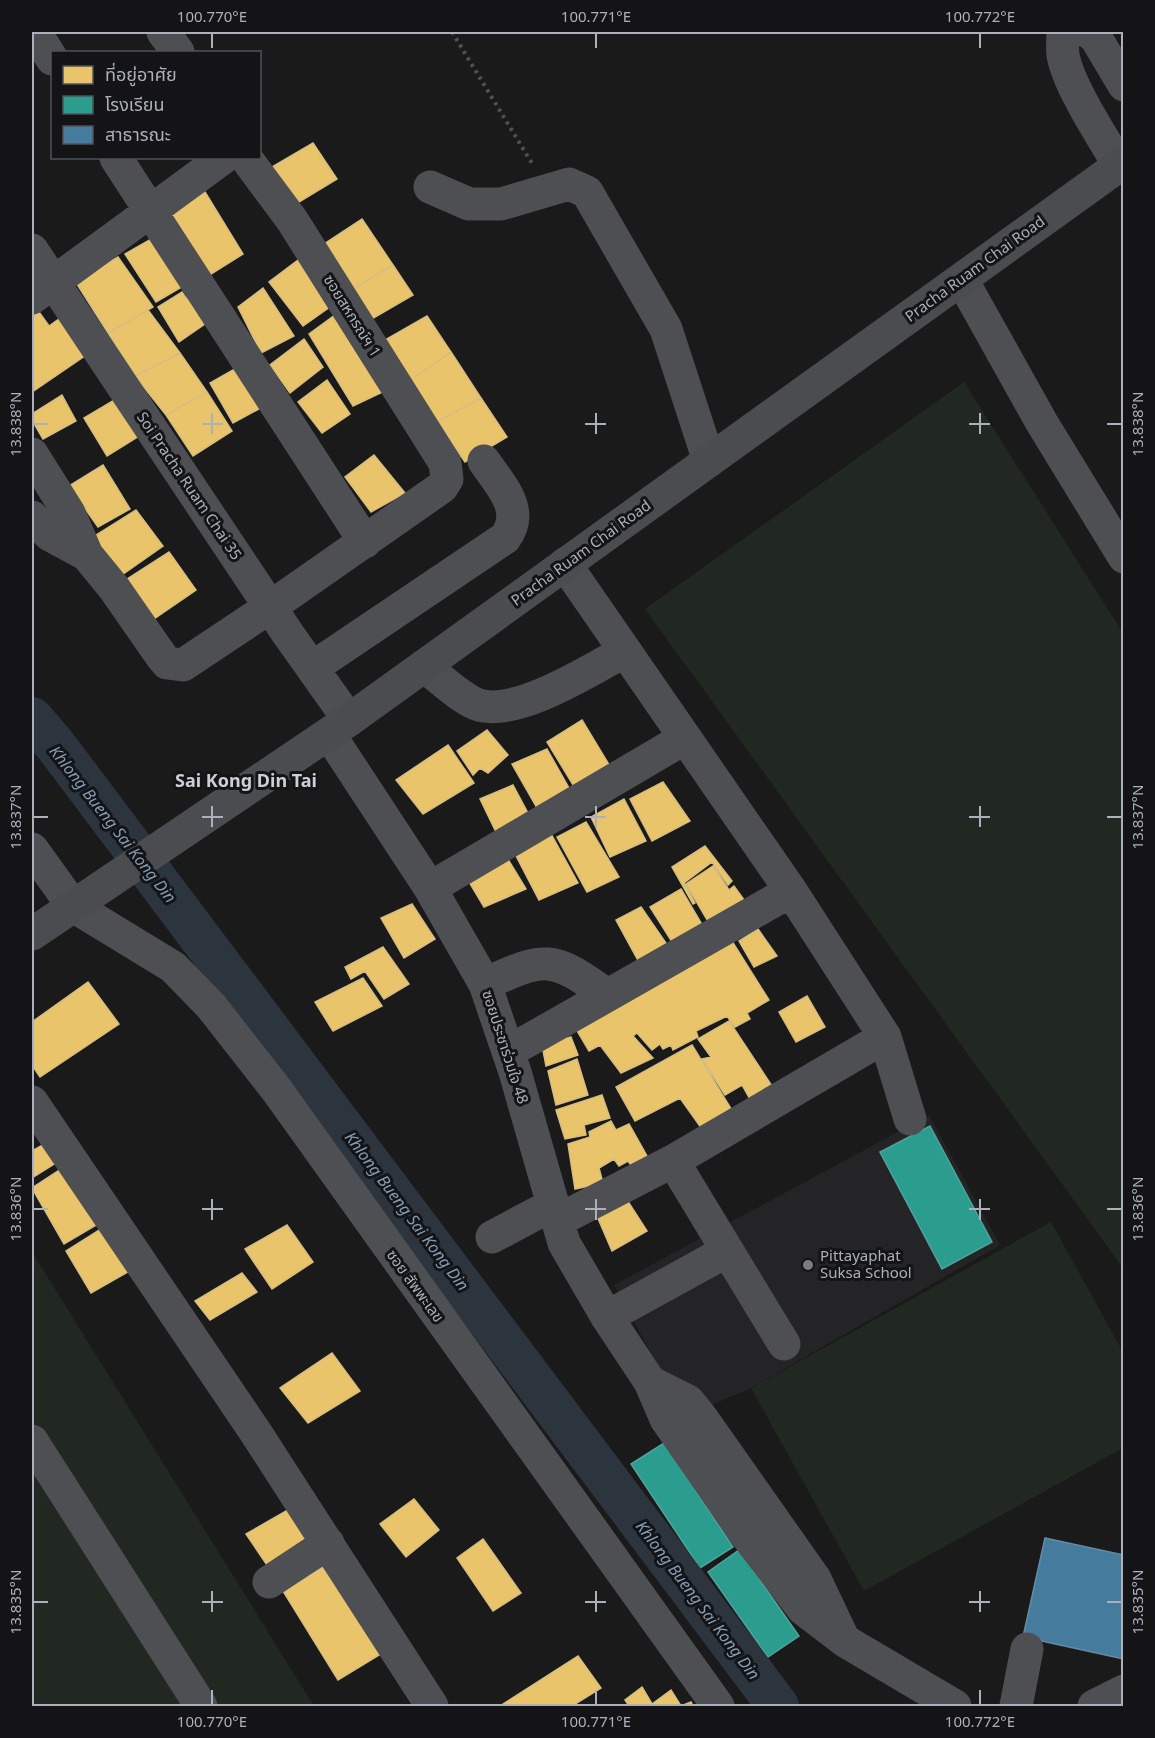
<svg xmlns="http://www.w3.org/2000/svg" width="1155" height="1738" font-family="'Noto Sans','Noto Sans Thai',sans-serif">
<rect width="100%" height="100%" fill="#1a1a1a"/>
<path fill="#242426" d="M929 1115 1000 1245 751 1388 685 1416 614 1285Z"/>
<path fill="#202821" d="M964 382 1123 633V1268L645 609Z
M1051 1222 1123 1352V1448L864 1591 751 1388Z
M32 1252 314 1706H32Z"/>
<path fill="#e9c46a" stroke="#d6be82" stroke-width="1.5" d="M313 143 337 179 299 202 272 167Z
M205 192 243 254 208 276 170 213Z
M362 219 393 265 350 291 321 246Z
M153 238 185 285 156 302 125 254Z
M118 257 153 307 108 333 75 281Z
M302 257 334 304 303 326 269 282Z
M393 265 413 295 370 320 350 291Z
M263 288 294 336 261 353 238 307Z
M182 292 186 298 195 294 212 319 179 342 158 307Z
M148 310 180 353 135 376 108 333Z
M39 312 49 326 63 316 89 353 32 392V317Z
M339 312 389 389 353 406 309 334Z
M427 316 451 352 409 381 385 340Z
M304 339 323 367 290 393 270 365Z
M451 352 481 398 437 422 409 381Z
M180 353 207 392 166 415 135 376Z
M240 366 266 405 233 423 210 383Z
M327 380 350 414 322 433 298 402Z
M207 392 232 431 193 456 166 415Z
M62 395 76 421 43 439 32 420V414Z
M121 396 144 433 107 456 84 418Z
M481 398 507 437 465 462 437 422Z
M374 455 405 493 371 512 345 477Z
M103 465 130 509 98 527 69 486Z
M136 510 163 546 119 577 93 537Z
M169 552 196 590 151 621 121 583Z
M582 720 614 773 578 793 547 742Z
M487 730 508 755 488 773 480 768 473 775 457 751Z
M448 745 474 783 423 814 396 780Z
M547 749 574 797 541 815 512 764Z
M663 782 690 821 652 841 630 799Z
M513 785 530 817 496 832 480 799Z
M624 799 646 841 610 857 591 817Z
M586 822 619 877 587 892 557 837Z
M550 832 578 883 539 900 513 850Z
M705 846 732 881 728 885 712 862 684 883 695 903 693 904 672 867Z
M506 856 526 889 484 907 465 875Z
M713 866 729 890 734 886 747 904 709 923 686 884Z
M681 889 704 928 674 945 650 907Z
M412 904 435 939 404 958 381 918Z
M641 907 670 949 640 964 616 920Z
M758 929 777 956 754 967 739 941Z
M730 938 769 1000 747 1013 750 1019 735 1027 727 1016 696 1031 698 1037 673 1050 671 1045 663 1049 660 1044 652 1050 637 1033 633 1036 653 1058 621 1073 600 1045 589 1051 576 1029Z
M383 947 409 984 384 999 365 971 351 979 345 967Z
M363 978 382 1006 333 1031 315 1002Z
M88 982 119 1024 40 1077 32 1065V1022Z
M807 996 825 1027 796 1042 779 1012Z
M729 1021 772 1086 751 1101 742 1085 725 1095 702 1059 711 1057 698 1039Z
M571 1037 578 1055 546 1066 542 1045Z
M692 1045 733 1112 702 1129 680 1098 635 1121 616 1087Z
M577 1059 588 1095 556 1105 548 1071Z
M602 1095 610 1118 584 1125 586 1135 565 1139 556 1110Z
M611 1121 616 1130 629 1124 651 1163 634 1169 628 1161 619 1166 614 1159 599 1168 603 1183 575 1189 568 1144 590 1137 589 1132Z
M48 1142 59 1161 32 1178V1151Z
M64 1167 103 1221 64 1244 32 1188Z
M627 1200 647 1231 612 1251 597 1216Z
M287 1225 313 1262 272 1289 245 1249Z
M104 1227 133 1269 91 1293 66 1251Z
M242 1273 257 1292 210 1320 195 1301Z
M332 1353 360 1391 308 1423 280 1388Z
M414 1499 439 1530 406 1557 380 1524Z
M293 1507 314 1539 269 1568 246 1534Z
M483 1539 521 1593 493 1611 457 1558Z
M323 1567 384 1652 338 1680 283 1591Z
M578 1656 601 1688 572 1706H500Z
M642 1687 652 1704 671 1690 681 1706 691 1702 693 1706H629L625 1700Z"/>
<path fill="#2a9d8f" stroke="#51a39c" stroke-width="1.5" d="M930 1126 992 1242 942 1269 880 1152Z
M664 1443 733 1547 700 1568 631 1464Z
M739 1550 799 1636 768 1657 708 1572Z"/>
<path fill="#457b9d" stroke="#648ba6" stroke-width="1.5" d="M1045 1538 1124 1555V1659L1023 1637Z"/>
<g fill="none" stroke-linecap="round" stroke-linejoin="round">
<path stroke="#2c353d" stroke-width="42" d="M32 718 56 746 778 1706"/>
<path stroke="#505155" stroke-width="4" stroke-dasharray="3 4.5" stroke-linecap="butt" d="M452 32 533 165"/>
<path stroke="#4e4f53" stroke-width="33" d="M35 32 52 59
M163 32 178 52
M1063 32C1063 39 1062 48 1063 55 1068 85 1103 138 1119 165
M1089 32 1096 38 1124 85
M116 158 365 542
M430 187 469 204H501L569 184 587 192 666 329 709 461
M32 250 288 634 349 720
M962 280 1042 423 1124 557
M32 298 223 158
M32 454 69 513 87 555
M32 517 50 535 87 555 114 588 162 657 167 663 183 665 279 601 442 487 447 479 445 463 292 220 246 158
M565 564 791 891 885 1037 910 1119
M424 666C440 678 458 696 476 704 514 719 592 669 625 651
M312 668 505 538C526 510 500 485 484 461
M329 734 430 888 485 984 515 1072 564 1243 607 1317 650 1382 666 1419 744 1532 803 1609 845 1641 955 1706
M32 849 73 906 173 967 211 1006 276 1089 718 1706
M430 888 685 738
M485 984C545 956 552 955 607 995
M508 1052 791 891
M32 1102 256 1433 432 1706
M673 1161 784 1344
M557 1221 673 1161 885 1037
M492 1237 552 1205
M607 1317 727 1251
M650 1382 688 1401 701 1417 815 1579 842 1636
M32 1441 201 1706
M269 1582 328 1543
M1016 1706 1027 1649
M1094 1706 1124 1691"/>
<path stroke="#4b4c4f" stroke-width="33" d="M32 934 349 720 1124 162"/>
</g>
<path fill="none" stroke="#abb0bb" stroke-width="2" d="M212 33V48M596 33V48M980 33V48M212 413V434M596 413V434M980 413V434M33 424H48M202 424H223M585 424H606M969 424H990M1107 424H1122M212 806V827M596 806V827M980 806V827M33 817H48M202 817H223M585 817H606M969 817H990M1107 817H1122M212 1199V1220M596 1199V1220M980 1199V1220M33 1209H48M202 1209H223M585 1209H606M969 1209H990M1107 1209H1122M212 1591V1612M596 1591V1612M980 1591V1612M33 1602H48M202 1602H223M585 1602H606M969 1602H990M1107 1602H1122M212 1690V1705M596 1690V1705M980 1690V1705"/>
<circle fill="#787c83" stroke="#141416" stroke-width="2" cx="808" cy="1265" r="6"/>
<g text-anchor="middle" stroke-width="6" stroke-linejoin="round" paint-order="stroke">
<g font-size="15" fill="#abb0bb" stroke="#141416">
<text transform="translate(975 269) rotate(-36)" y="5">Pracha Ruam Chai Road</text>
<text transform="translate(352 316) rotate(58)" y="5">ซอยสหกรณ์ฯ 1</text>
<text transform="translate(189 486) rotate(56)" y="5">Soi Pracha Ruam Chai 35</text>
<text transform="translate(581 553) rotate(-36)" y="5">Pracha Ruam Chai Road</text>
<text transform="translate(505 1047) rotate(72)" y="5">ซอยประชาร่วมใจ 48</text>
<text transform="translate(415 1286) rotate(54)" y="5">ซอย สัพพะเลข</text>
</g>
<g font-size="15" fill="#abb0bb" stroke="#141416" text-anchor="start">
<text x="820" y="1261">Pittayaphat<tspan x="820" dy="17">Suksa School</tspan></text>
</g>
<g font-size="16" font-style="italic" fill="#829db6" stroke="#141416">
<text transform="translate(113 824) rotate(52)" y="6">Khlong Bueng Sai Kong Din</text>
<text transform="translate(407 1211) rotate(53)" y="6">Khlong Bueng Sai Kong Din</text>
<text transform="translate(698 1600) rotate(53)" y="6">Khlong Bueng Sai Kong Din</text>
</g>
<g font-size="18" font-weight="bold" fill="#cccfd7" stroke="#141416">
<text x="246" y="787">Sai Kong Din Tai</text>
</g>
</g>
<rect width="1155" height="1738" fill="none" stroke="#141416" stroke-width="66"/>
<rect x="51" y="51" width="210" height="108" fill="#141416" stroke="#505258" stroke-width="1.5"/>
<rect x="63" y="66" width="30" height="18" fill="#e9c46a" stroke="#505258" stroke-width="1.5"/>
<text x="105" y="81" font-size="18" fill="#abb0bb">ที่อยู่อาศัย</text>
<rect x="63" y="96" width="30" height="18" fill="#2a9d8f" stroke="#505258" stroke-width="1.5"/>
<text x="105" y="111" font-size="18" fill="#abb0bb">โรงเรียน</text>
<rect x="63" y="126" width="30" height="18" fill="#457b9d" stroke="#505258" stroke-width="1.5"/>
<text x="105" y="141" font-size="18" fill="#abb0bb">สาธารณะ</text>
<rect x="33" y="33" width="1089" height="1672" fill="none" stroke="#abb0bb" stroke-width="2"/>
<g font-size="15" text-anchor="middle" fill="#abb0bb">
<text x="212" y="22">100.770°E</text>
<text x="596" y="22">100.771°E</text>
<text x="980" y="22">100.772°E</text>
<text transform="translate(16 424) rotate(-90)" y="5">13.838°N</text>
<text transform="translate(1138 424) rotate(-90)" y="5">13.838°N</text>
<text transform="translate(16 817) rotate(-90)" y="5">13.837°N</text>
<text transform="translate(1138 817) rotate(-90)" y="5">13.837°N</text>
<text transform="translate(16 1209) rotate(-90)" y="5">13.836°N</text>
<text transform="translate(1138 1209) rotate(-90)" y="5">13.836°N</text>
<text transform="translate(16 1602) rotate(-90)" y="5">13.835°N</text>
<text transform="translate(1138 1602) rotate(-90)" y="5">13.835°N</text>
<text x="212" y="1727">100.770°E</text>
<text x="596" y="1727">100.771°E</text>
<text x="980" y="1727">100.772°E</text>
</g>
</svg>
